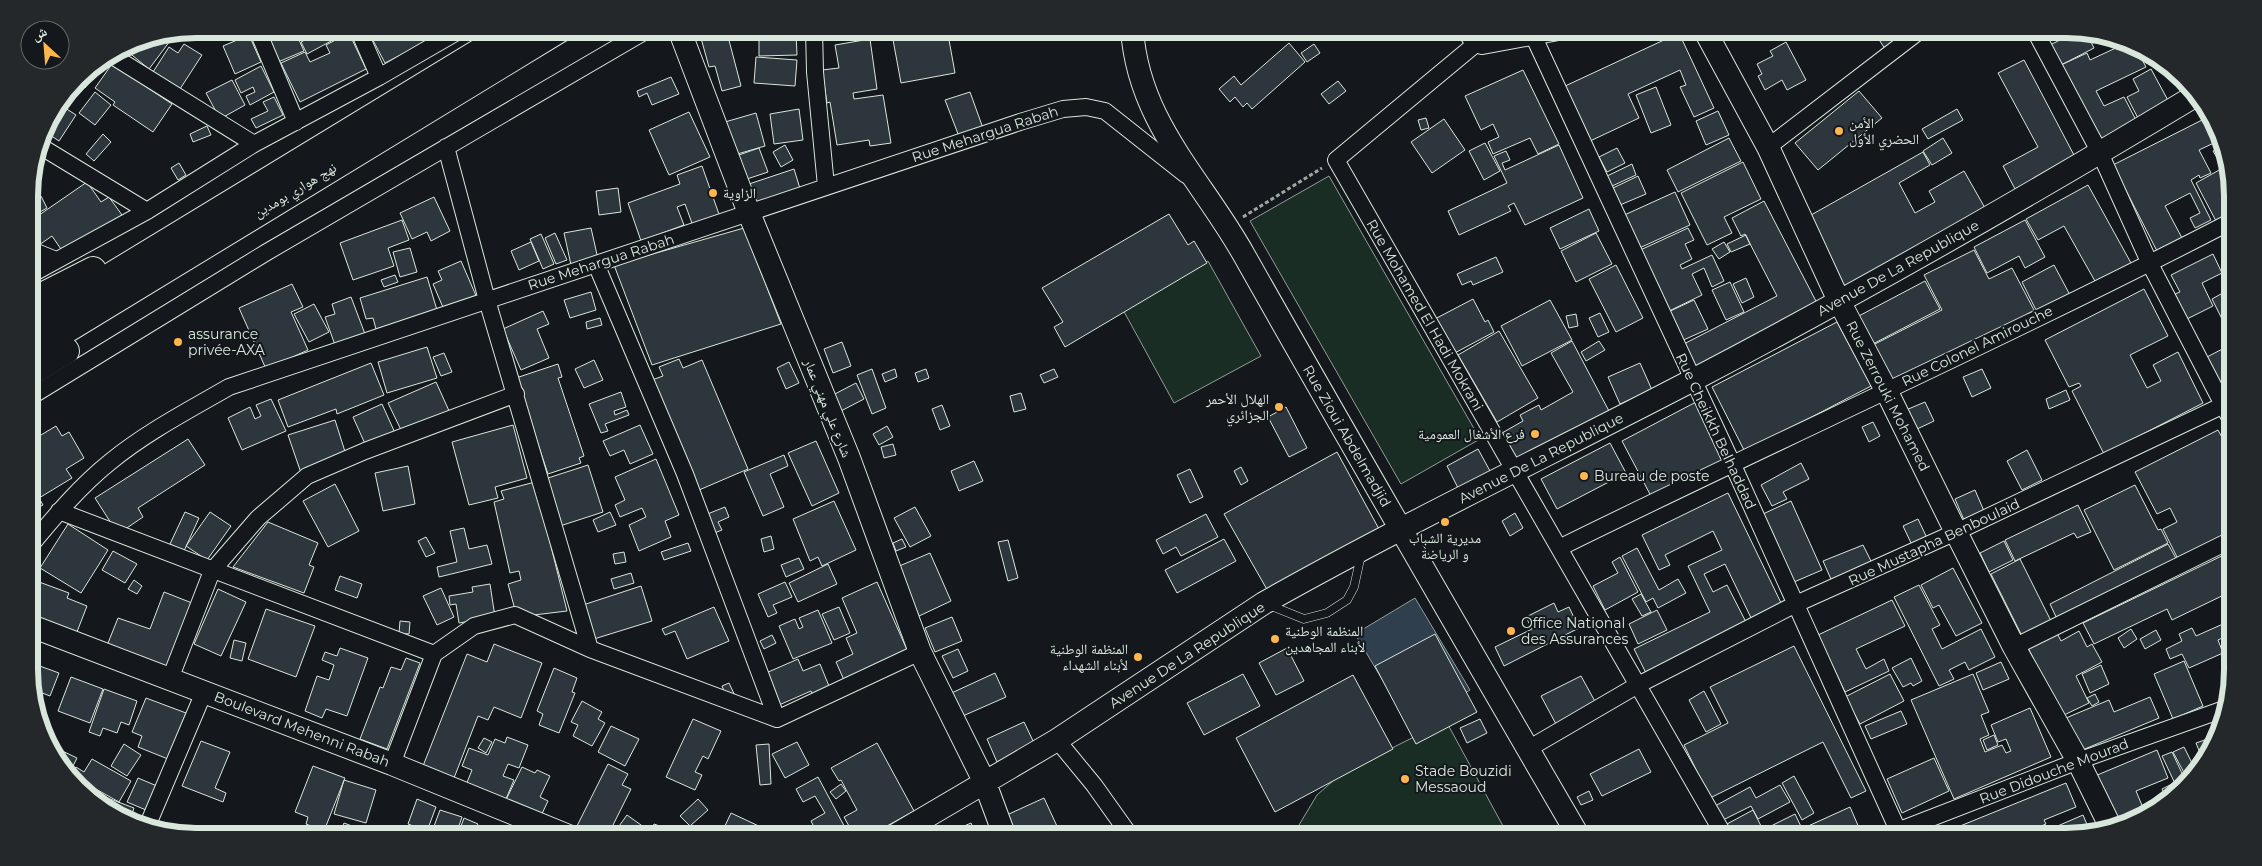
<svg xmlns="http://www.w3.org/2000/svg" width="2262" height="866" font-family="Montserrat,'Noto Naskh Arabic',sans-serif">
<rect width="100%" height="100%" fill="#14181c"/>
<path fill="#1a2d24" stroke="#939e99" d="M1329 176 1480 439 1401 484 1250 221Z
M1208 261 1261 356 1174 403 1122 308Z
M1446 721 1509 837H1295L1299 825 1317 795 1342 773Z"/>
<path fill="#2f3f4d" stroke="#939e99" d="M1415 598 1470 690 1410 726 1355 634Z"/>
<path fill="#2c363c" stroke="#d8e6dc" d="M294 29 304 51 278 62 269 40Z
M311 29H343L346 33 307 54 301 42 315 35Z
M367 29H400L402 32 408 29H436L440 35 385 63Z
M710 29H726L741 86 722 91 715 66 709 67 699 31Z
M737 29H766L767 31 738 33Z
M823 29H846V39L823 40Z
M856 29H880L881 36 858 40Z
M891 29H947L955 73 901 83Z
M2043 29H2067L2048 39Z
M1893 30 1901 44 1887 52 1878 38Z
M2078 31 2086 32 2094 48 2061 65 2050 45Z
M176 33 149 69 127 51 136 41Z
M349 33 366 69 300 102 281 63 305 52 310 62 330 53 326 45Z
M1679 33 1714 108 1694 117 1680 87 1686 85 1680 70 1628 94 1639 118 1588 142 1563 87Z
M796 34 797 55 759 56V35Z
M249 35 261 62 235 74 223 46Z
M870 39 877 89 853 93 854 99 883 95 891 143 870 146 869 140 837 145 830 102 827 103 822 70 839 68 835 45Z
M2125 40 2135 46 2146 67 2096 91 2104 106 2124 97 2137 122 2098 142 2061 65 2087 53 2090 60 2120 46 2119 43Z
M1786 42 1806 80 1787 90 1782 80 1765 90 1758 76 1762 74 1757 64 1773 56 1770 51Z
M1289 43 1305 62 1252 109 1247 103 1243 107 1235 97 1230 102 1219 89 1234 76 1241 85Z
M184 44 202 55 180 89 153 72 169 47 178 53Z
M1314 44 1320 53 1307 62 1301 53Z
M2140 48 2157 57 2150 62Z
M756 57 797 60 795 86 754 83Z
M102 60 105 63 85 88 77 81 85 70Z
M2024 60 2075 157 2015 189 2003 166 2038 147 1998 73Z
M2167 63H2168L2185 80 2178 84Z
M112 64 172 104 153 132 113 105 115 102 95 88Z
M261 66 274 92 250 105 246 96 255 92 253 87 241 93 235 80Z
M2151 69 2170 104 2139 120 2127 97 2139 91 2133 79Z
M1523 70 1559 144 1538 154 1530 138 1493 154 1488 142 1499 137 1493 124 1481 130 1465 96Z
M671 77 679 94 652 105 647 93 639 97 637 91Z
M232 80 245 105 220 119 206 93Z
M1338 81 1346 91 1329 104 1321 94Z
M76 83 81 87 73 97 68 93Z
M1656 87 1671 125 1651 133 1636 95Z
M1859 91 1882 118 1818 170 1795 143Z
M95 92 111 105 95 125 79 113Z
M970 92 984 131 960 139 945 100Z
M274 97 283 115 256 128 251 119 268 111 263 102Z
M59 104 76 115 59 141 44 131 46 122Z
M799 109 803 140 774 144 770 114Z
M1957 109 1963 120 1928 139 1922 129Z
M1718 111 1729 135 1706 145 1696 121Z
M689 112 710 157 669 175 649 130Z
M756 113 765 146 734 155 725 122Z
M2208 117 2218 141 2199 150 2211 173 2200 178 2199 175 2191 180 2211 220 2195 228 2190 218 2200 213 2190 193 2165 206 2182 238 2157 251 2113 165Z
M1426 118 1429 128 1421 130 1418 120Z
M1444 119 1465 150 1432 173 1411 142Z
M207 126 211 135 193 142 190 134Z
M103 134 111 142 94 161 86 154Z
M1729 138 1741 161 1678 192 1667 170Z
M1943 138 1952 153 1932 165 1923 151Z
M1485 143 1500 171 1484 180 1469 151Z
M785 145 793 160 781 167 773 152Z
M1559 145 1583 198 1525 225 1514 203 1508 206 1511 211 1459 235 1448 211 1507 183 1494 156 1506 151 1510 160 1502 163 1505 170Z
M2220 147 2227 163 2222 166 2213 151Z
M759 148 768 172 744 180 736 156Z
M1617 148 1625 163 1607 172 1599 157Z
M1923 152 1930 165 1899 183 1915 213 1935 202 1929 191 1964 171 1985 208 1843 289 1804 219Z
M1743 162 1761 199 1724 217 1732 233 1707 245 1681 193Z
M179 163 186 175 178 180 171 168Z
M1632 164 1636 175 1610 187 1605 177Z
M702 166 720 217 693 226 685 204 677 207 684 225 641 241 628 203 680 184 677 175Z
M794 169 802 195 755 210 746 185Z
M2221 169 2225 177 2232 173V212L2216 221 2196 183Z
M1638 176 1646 194 1620 205 1613 188Z
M87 182 101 202 109 197 122 215 65 255 52 236 39 245 29 231V222Z
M2088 185 2131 263 2096 283 2064 226 2038 240 2026 219Z
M618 188 621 212 599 215 596 191Z
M1675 192 1690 225 1635 250 1620 217Z
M41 196 47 208 29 218V203Z
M434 197 450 231 431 241 427 232 412 239 400 213Z
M1764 201 1819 307 1693 372 1680 346 1777 296 1745 234 1741 236 1732 218Z
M1589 209 1599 231 1560 249 1550 228Z
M1169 214 1188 245 1194 241 1207 263 1065 347 1054 327 1063 322 1042 288Z
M402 220 409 240 388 248 394 266 353 280 340 243Z
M2025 220 2045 257 2025 268 2019 256 1987 273 1974 247Z
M591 228 598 259 571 265 564 233Z
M744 228 781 324 652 365 614 265Z
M1688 228 1694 240 1685 244 1692 259 1680 265 1682 269 1712 255 1724 281 1712 287 1704 268 1692 274 1702 295 1665 313 1636 252Z
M555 233 567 260 556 264 545 238Z
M1596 233 1612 264 1576 282 1561 251Z
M541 234 554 264 543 269 530 239Z
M1746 235 1750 244 1731 252 1727 244Z
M531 242 539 261 519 270 511 251Z
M1724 242 1730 252 1719 259 1712 249Z
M410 248 417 272 400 277 393 252Z
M1974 250 1989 279 2012 268 2035 312 1892 386 1871 346 1942 310 1924 275Z
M2213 254 2222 273 2202 283 2213 306 2187 319 2175 294 2180 292 2171 275Z
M1496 257 1503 272 1473 285 1471 281 1462 285 1457 274Z
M461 261 477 298 445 312 433 284 442 280 438 271Z
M1616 265 1643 318 1616 332 1589 279Z
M2054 265 2070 295 2037 312 2022 282Z
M395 275 398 282 384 287 381 280Z
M427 277 437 310 376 329 373 318 366 319 360 298Z
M1746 278 1754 297 1742 303 1733 284Z
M1925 281 1940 309 1869 346 1855 318Z
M1730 282 1744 312 1726 320 1712 290Z
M292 284 303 307 291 312 308 350 266 369 239 308Z
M2144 289 2168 336 2130 355 2147 388 2161 381 2153 365 2178 352 2203 403 2104 454 2072 391 2081 386 2079 383 2069 387 2045 340Z
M2228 290 2232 298 2231 337 2212 299Z
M591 292 596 310 570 318 564 300Z
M351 297 365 334 335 345 325 317 335 314 332 304Z
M1473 299 1485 322 1488 320 1494 332 1451 355 1433 320Z
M1550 300 1572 340 1522 366 1501 326Z
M1694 300 1708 329 1679 342 1666 313Z
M314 304 329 332 309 342 294 314Z
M543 311 549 324 537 329 549 358 521 370 503 329Z
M1600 313 1609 332 1598 337 1589 318Z
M1576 314 1578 326 1569 328 1566 316Z
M600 318 602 325 587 329 586 322Z
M1837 322 1871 386 1745 452 1712 387Z
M1499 331 1538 398 1497 422 1458 355Z
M1572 341 1609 411 1516 460 1502 433 1523 421 1520 415 1539 405 1541 410 1573 392 1551 353Z
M1599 341 1605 350 1586 361 1581 352Z
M842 342 851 366 833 373 824 349Z
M2232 344V391L2226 395 2207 357Z
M427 347 437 378 387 393 378 362Z
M444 353 452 372 441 376 433 357Z
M679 359 683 368 702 360 748 469 699 490 652 380 663 376 659 367Z
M594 360 603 380 584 388 575 369Z
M789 362 799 383 786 389 777 368Z
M371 363 384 395 337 414 336 409 288 427 278 400Z
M1640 363 1652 390 1620 404 1608 377Z
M558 364 562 377 558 378 584 456 579 458 581 463 548 474 516 378Z
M872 369 886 408 872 414 857 375Z
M895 369 897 377 885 382 882 374Z
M926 369 929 378 918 382 915 373Z
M1054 369 1058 377 1044 383 1040 375Z
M1982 369 1991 388 1972 397 1963 377Z
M436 382 450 413 403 434 388 403Z
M856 383 864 399 839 412 831 396Z
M2066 390 2070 400 2049 409 2046 399Z
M621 392 626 407 614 411 615 415 627 410 629 415 605 424 608 431 601 433 589 404Z
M1021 393 1026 409 1014 412 1010 396Z
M271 399 286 431 242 450 228 418 250 407 255 419 261 416 256 405Z
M1696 402 1726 459 1652 498 1622 441Z
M1925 402 1934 421 1915 430 1906 410Z
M382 404 395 433 366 446 353 417Z
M942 405 950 426 940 430 932 409Z
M1286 407 1307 448 1289 457 1268 417Z
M335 420 347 458 301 473 288 435Z
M1873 422 1880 436 1869 442 1862 427Z
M513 425 527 478 495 487 498 498 469 505 452 442Z
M640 425 653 454 630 464 624 450 610 456 603 441Z
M56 426 62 436 69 432 84 458 66 469 72 478 39 498 43 505 31 512V441Z
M887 426 893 437 879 445 873 434Z
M2218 430 2233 458V534L2179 561 2163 529 2177 522 2170 508 2157 514 2135 472Z
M188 439 205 465 138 508 143 517 118 534 95 498Z
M816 441 839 493 812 506 788 453Z
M1610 443 1626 473 1557 509 1541 479Z
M893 444 896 455 884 458 881 447Z
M1478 449 1490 471 1458 488 1447 466Z
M2027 450 2042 480 2022 490 2007 461Z
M1337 452 1379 529 1269 593 1224 514Z
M784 455 788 466 770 474 784 507 763 516 744 472Z
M656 459 679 515 665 521 671 537 639 551 629 525 646 517 642 508 620 517 615 505 625 500 615 477Z
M974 461 983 481 959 491 951 471Z
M1801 463 1809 479 1783 492 1787 499 1772 506 1761 485Z
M588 465 603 512 560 526 545 479Z
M408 466 415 504 383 511 375 473Z
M1241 467 1248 481 1241 485 1234 471Z
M1190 469 1203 497 1190 503 1177 475Z
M535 482 567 611 517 617 508 584 521 580 519 571 510 573 494 502 504 499 501 491Z
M335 484 359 531 328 547 303 501Z
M2135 485 2158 530 2161 529 2168 543 2114 570 2084 510Z
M1975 490 1984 511 1964 520 1955 499Z
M1728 493 1783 607 1753 622 1725 564 1704 574 1713 592 1727 585 1749 628 1648 677 1634 649 1710 612 1688 566 1722 550 1713 531 1665 555 1670 565 1659 570 1642 535Z
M834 501 856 550 822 566 818 557 810 561 793 519Z
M1791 501 1822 570 1794 582 1763 514Z
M2078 505 2091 532 2077 538 2074 533 2015 561 2005 540Z
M725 507 729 517 718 522 722 530 712 534 705 515Z
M915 507 931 536 910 547 894 518Z
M185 512 199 518 184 551 170 544Z
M210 512 231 526 207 560 186 546Z
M610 512 616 525 598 532 593 520Z
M1515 513 1523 528 1510 536 1502 521Z
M1206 514 1218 537 1181 556 1176 547 1163 554 1156 540Z
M1918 519 1927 538 1912 545 1903 526Z
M268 522 318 543 309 565 314 567 304 593 233 567Z
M68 524 108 550 81 593 40 568Z
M464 528 469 549 487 545 492 564 439 577 437 567 457 562 450 531Z
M771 536 774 549 764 552 761 539Z
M426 537 435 553 426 557 418 541Z
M902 539 906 547 896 551 893 543Z
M1224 539 1236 561 1177 593 1165 570Z
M1008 540 1018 578 1008 581 998 542Z
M2004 541 2013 560 1989 572 1980 553Z
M688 543 691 551 664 560 661 552Z
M2168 544 2177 560 2058 621 2050 604Z
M1863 545 1874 567 1834 586 1823 561Z
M1637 548 1659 590 1678 579 1686 593 1658 608 1653 598 1646 602 1622 556Z
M113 551 137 564 125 583 102 570Z
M2232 551 2233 598 2230 592 2172 620 2167 609 2094 644 2083 623Z
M624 552 626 562 615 564 613 554Z
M930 553 951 601 919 616 897 567Z
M1620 557 1638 592 1605 610 1593 586 1618 573 1612 562Z
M799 558 804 569 786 577 781 565Z
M2020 559 2061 641 2079 631 2087 647 2092 644 2102 662 2076 676 2089 703 2062 716 1991 574Z
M828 564 837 584 798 602 789 583Z
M1953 568 1982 623 1956 636 1939 605 1933 608 1921 585Z
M631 573 634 583 614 589 611 579Z
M340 576 362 584 357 598 335 590Z
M31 579 69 593 67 598 87 606 75 637 32 630Z
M134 580 142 586 137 594 128 589Z
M785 582 792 597 773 605 777 613 768 617 758 594Z
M877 582 908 652 844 680 836 662 853 654 846 638 857 633 842 598Z
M490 584 495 617 459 623 456 604 450 605 449 596 473 592 472 587Z
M1919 585 1940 625 1932 629 1942 649 1981 629 1995 657 1969 670 1965 662 1949 670 1954 679 1939 686 1894 597Z
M641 586 652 621 594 639 583 605Z
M441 588 454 617 437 625 423 596Z
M218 589 246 602 221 656 194 644Z
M164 592 192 603 167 670 106 648 118 618 150 629Z
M1641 594 1651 612 1642 616 1632 599Z
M1892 600 1905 626 1856 649 1866 669 1884 659 1889 671 1845 692 1818 635Z
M1554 603 1558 612 1569 607 1579 628 1504 666 1495 647 1532 629 1526 617Z
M714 607 729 641 687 659 675 631 665 635 662 629Z
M839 607 850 633 834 640 822 614Z
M2233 608V633L2218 640 2223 653 2189 668 2182 654 2170 659 2166 649 2182 641 2179 634 2192 628 2196 636 2232 620 2227 610Z
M266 609 315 626 296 677 248 659Z
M818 610 832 643 793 659 779 626 795 619 799 629 803 627 799 618Z
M1657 610 1667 630 1638 644 1629 624Z
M952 617 962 641 935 652 925 628Z
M400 621 410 622 409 634 399 633Z
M2131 629 2137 639 2124 648 2118 638Z
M2156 630 2161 640 2145 649 2140 639Z
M1435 634 1477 712 1416 744 1375 666Z
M772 635 776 643 764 649 760 641Z
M234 640 246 643 242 661 230 658Z
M494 644 542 663 521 718 494 707 488 720 478 716 454 778 423 766 467 654 487 662Z
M1794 646 1866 791 1851 798 1823 742 1710 798 1684 745 1728 723 1710 687Z
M340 648 368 658 347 716 326 709 322 718 305 711 317 676 329 680 334 665 322 660 325 652 337 656Z
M1287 648 1304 681 1276 695 1259 663Z
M958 649 968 671 953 678 942 656Z
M406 658 420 663 387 749 360 739 380 687 383 688 391 667 401 670Z
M1911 658 1922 681 1913 686 1911 683 1903 687 1892 668Z
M798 659 803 671 820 664 831 691 814 699 811 691 779 705 766 673Z
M2184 661 2203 706 2173 719 2154 674Z
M2001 662 2009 679 1983 690 1976 673Z
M37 665 59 673 50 696 32 689V678Z
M2101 665 2109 684 2090 693 2082 674Z
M554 668 577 678 572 692 575 693 559 733 539 725 543 714 537 711Z
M995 673 1006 697 956 719 945 696Z
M1243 674 1260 706 1204 735 1187 703Z
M1890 674 1904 701 1860 724 1845 697Z
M1973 674 1989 712 1981 715 1989 735 1980 739 1985 752 2002 745 2006 753 2011 751 2006 739 1998 742 1991 725 2030 708 2051 757 1954 799 1911 700Z
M1353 675 1393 749 1275 812 1236 738Z
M1581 676 1597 705 1557 726 1541 696Z
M71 677 103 689 90 723 58 711Z
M729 683 736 698 728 701 722 686Z
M104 689 137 701 129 725 121 722 117 733 103 728 100 736 89 732Z
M1704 691 1721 724 1706 732 1689 700Z
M2095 694 2099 702 2092 706 2087 698Z
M2150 697 2159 718 2080 751 2066 718 2109 700 2114 712Z
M146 698 186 713 168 759 138 747 142 736 132 732Z
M582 701 602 712 598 719 605 723 592 746 573 736 578 725 571 722Z
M1901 711 1907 724 1871 739 1865 726Z
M693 719 721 731 708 759 703 756 695 772 702 775 695 790 666 777Z
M1480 719 1487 733 1467 743 1460 728Z
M1024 722 1035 745 997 762 987 739Z
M611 726 639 739 625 766 598 752Z
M1994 735 1998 745 1987 750 1983 740Z
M2219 735 2204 763 2196 743Z
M507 737 528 745 519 768 508 764 503 776 514 780 503 806 464 790 472 770 462 766 469 748 488 755 495 739 505 743Z
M484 738 492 742 486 753 478 748Z
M201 741 230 752 215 788 226 793 223 802 182 786Z
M797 742 809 765 785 778 772 754Z
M877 743 914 811 867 837H855L844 817 857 810 841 780 839 781 831 768Z
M124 744 141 755 127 776 111 766Z
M769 744 771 784 760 785 756 745Z
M54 747 77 758 68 776Z
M2184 747 2197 773 2189 782 2173 752Z
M1639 749 1651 772 1602 796 1590 774Z
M2157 750 2168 778 2136 791 2146 815 2116 827 2095 776Z
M2172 752 2187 784 2179 792 2162 756Z
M1934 758 1949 791 1902 813 1887 779Z
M92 759 131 781 119 802 71 775 76 767 84 772Z
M608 764 628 774 622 785 631 789 607 837H584L574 832Z
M313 766 345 778 324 831 306 824 308 817 295 812Z
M522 767 535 773 537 770 550 776 540 797 548 801 538 822 503 806Z
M1794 776 1814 813 1802 820 1782 783Z
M818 777 850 837H819L811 821 825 813 815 796 803 802 796 789Z
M138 778 157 786 146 810 127 802Z
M344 780 376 790 366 823 334 814Z
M2066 783 2076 807 2044 820 2046 824 2014 837H1933Z
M841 784 846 791 836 799 830 792Z
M2172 784 2177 794 2168 803 2162 789Z
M1780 785 1790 802 1758 819 1751 806 1723 820 1715 806 1750 787 1756 798Z
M1589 791 1593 800 1581 805 1577 797Z
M105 797 134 808 130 820 103 802Z
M1044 798 1062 837H1006L998 819Z
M417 799 436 807 427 831 408 824Z
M698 799 708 810 690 826 680 816Z
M1850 807 1860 830 1845 837H1810L1806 827Z
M440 810 462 817 455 837H430Z
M1753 810 1763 830 1795 814 1806 837H1734L1727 824Z
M731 813 763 828 758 837H726L729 831 724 828Z
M627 815 648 830 642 837H619L614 833Z
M2083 815 2088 827 2067 837H2053L2057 835 2053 828Z
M464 818 478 824 473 837H457Z
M344 823 373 834 371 837H338Z
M971 823 977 837H939Z
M654 824 682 834 680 837H649Z
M691 827 716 837H687Z
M784 829 788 837H769Z
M806 829 810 837H791Z
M238 830 259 837H236Z"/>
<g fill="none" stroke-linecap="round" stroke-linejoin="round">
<g stroke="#d8e6dc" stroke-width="9">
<path id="lane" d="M1446 29 1469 34
M1380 33 1399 29
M1269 605 1304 619 1327 613 1347 600 1354 587 1361 555"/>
</g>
<g stroke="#d8e6dc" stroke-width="18">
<path id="street" d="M257 29 296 122
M358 29 379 77
M814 29 815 72 826 186
M2034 29 2100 153 2150 264 2233 424
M1532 33 1732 463 1901 837
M1478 42 1336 160 1725 837
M111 55 254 144
M40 146 147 211
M446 147 487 300 590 649
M1768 147 1922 29
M29 249 56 260
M596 264 685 474 777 719
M30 275 147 211 254 144 379 77 462 29
M30 397 267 252 649 29
M59 511 434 654
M31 545C55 516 80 486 110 462 145 433 189 410 229 387L1020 122 1063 109 1086 107 1105 111 1186 175
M1559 548C1782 438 2010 336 2232 221
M2014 647 2233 539
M170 679 212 571 258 518 307 476 365 451 516 394
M1057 740 1094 785 1131 837
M1528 749 1636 686 1796 604 1956 532 2232 401
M392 764 434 654 474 626 515 615 590 649 777 719 920 652
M146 829 204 692
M1882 837 2078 761 2227 708"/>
</g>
<g stroke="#d8e6dc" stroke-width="24">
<path id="secondary" d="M679 29 749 213 849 458 920 652 985 783 1005 837
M1132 29C1138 122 1201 178 1244 255 1354 450 1467 644 1579 837
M1473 29 1471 34 1475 40 1482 43 1558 29
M1704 29 1768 147 1839 301 1886 390 1956 532 2014 647 2078 761 2112 830
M31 626 392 764 571 837
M892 837 1057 740 1264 603C1404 524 1549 455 1691 381 1863 291 2032 194 2198 94"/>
</g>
<g stroke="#d8e6dc" stroke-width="28">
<path id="primary" d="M30 302 93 270
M30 325 517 29
M30 352 560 29
M30 373 66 351"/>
</g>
<path stroke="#9da8a2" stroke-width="3" stroke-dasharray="4 2.5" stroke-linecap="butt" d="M1243 217 1322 168"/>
<use href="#lane" stroke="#14181c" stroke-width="8"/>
<use href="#street" stroke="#14181c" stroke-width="16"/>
<use href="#secondary" stroke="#14181c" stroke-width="22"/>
<use href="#primary" stroke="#14181c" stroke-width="26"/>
</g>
<g fill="#ffb74d" stroke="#14181c" stroke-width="2">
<circle cx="1839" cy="131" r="5"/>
<circle cx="713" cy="193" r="5"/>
<circle cx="178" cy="342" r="5"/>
<circle cx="1279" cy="407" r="5"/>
<circle cx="1535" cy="434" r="5"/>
<circle cx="1584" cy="476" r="5"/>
<circle cx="1445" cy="522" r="5"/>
<circle cx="1511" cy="631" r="5"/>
<circle cx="1275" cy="639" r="5"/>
<circle cx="1138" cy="657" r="5"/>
<circle cx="1405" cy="779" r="5"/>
</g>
<g text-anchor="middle" stroke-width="4" stroke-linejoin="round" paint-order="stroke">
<g font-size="14" fill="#d8e6dc" stroke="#14181c" text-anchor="start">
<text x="1849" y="128">الأمن<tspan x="1849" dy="16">الحضري الأول</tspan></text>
<text x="723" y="198">الزاوية</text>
<text x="188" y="339">assurance<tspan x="188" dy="16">privée-AXA</tspan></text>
<text x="1269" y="404" text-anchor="end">الهلال الأحمر<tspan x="1269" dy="16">الجزائري</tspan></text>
<text x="1525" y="439" text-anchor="end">فرع الأشغال العمومية</text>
<text x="1594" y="481">Bureau de poste</text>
<text x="1445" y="543" text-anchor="middle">مديرية الشباب<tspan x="1445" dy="16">و الرياضة</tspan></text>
<text x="1521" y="628">Office National<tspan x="1521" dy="16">des Assurances</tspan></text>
<text x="1285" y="636">المنظمة الوطنية<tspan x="1285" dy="16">لأبناء المجاهدين</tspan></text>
<text x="1128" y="654" text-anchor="end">المنظمة الوطنية<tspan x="1128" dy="16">لأبناء الشهداء</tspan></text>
<text x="1415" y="776">Stade Bouzidi<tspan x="1415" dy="16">Messaoud</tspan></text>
</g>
<g font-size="14" fill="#d8e6dc" stroke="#14181c">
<text transform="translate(985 134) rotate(-18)" y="5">Rue Mehargua Rabah</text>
<text transform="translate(295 190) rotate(-31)" y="5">نهج هواري بومدين</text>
<text transform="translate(601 262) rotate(-18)" y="5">Rue Mehargua Rabah</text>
<text transform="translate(1898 268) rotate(-29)" y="5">Avenue De La Republique</text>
<text transform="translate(1425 315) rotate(60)" y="5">Rue Mohamed El Hadi Mokrani</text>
<text transform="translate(1977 346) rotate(-26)" y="5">Rue Colonel Amirouche</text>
<text transform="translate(1888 396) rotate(63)" y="5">Rue Zerrouki Mohamed</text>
<text transform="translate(828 408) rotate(68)" y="5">شارع علي مهني عمار</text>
<text transform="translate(1716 431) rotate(65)" y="5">Rue Cheikkh Belhaddad</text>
<text transform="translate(1347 436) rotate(60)" y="5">Rue Zioui Abdelmadjid</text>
<text transform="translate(1541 458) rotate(-27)" y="5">Avenue De La Republique</text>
<text transform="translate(1934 542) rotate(-25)" y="5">Rue Mustapha Benboulaid</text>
<text transform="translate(1187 655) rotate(-33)" y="5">Avenue De La Republique</text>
<text transform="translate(302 729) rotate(21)" y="5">Boulevard Mehenni Rabah</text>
<text transform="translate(2054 771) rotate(-21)" y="5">Rue Didouche Mourad</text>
</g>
</g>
<path d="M0 0H2262V866H0ZM196 38H2066A158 158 0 0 1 2224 196V670A158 158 0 0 1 2066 828H196A158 158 0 0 1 38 670V196A158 158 0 0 1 196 38Z" fill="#24282b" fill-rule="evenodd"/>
<path fill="none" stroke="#d8e6dc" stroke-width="6" d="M196 38H2066A158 158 0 0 1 2224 196V670A158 158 0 0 1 2066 828H196A158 158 0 0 1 38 670V196A158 158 0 0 1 196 38Z"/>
<g transform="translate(45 45) rotate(334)"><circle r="24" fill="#14181c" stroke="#626a69"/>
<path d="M0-4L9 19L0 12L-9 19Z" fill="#ffb74d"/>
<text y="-8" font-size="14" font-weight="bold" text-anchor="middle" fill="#d8e6dc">ش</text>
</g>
</svg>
